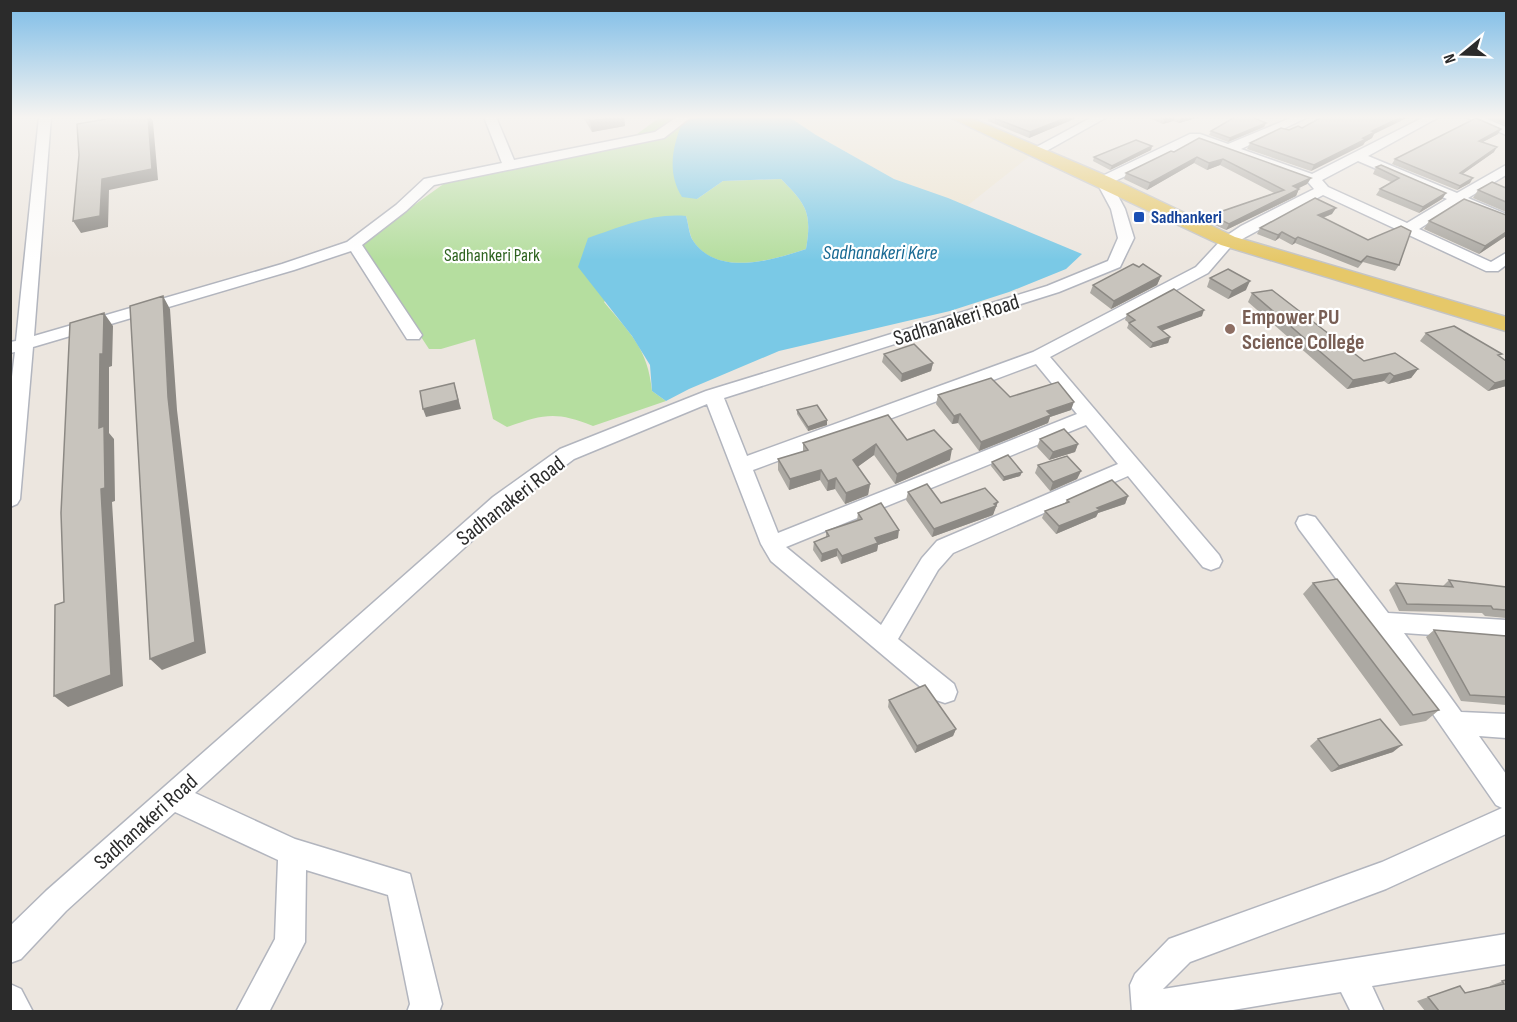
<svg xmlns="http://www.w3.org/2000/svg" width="1517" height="1022" font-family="'Sofia Sans Condensed',sans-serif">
<rect width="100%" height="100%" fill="#ece6df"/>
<path fill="#ece3cf" d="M789 117H957L1036 151 967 206 894 179 816 135Z"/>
<path fill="#b5de9f" d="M671 117H703L683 121 697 199 723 181 781 179C807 205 812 213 806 249 773 260 715 278 692 239 689 232 688 222 686 216L604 302C630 333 648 349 652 391L666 401 593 426C556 411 544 414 507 427L493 419 475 339 441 349H429L360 244 456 175 629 140 656 120Z"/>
<path fill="#7ac9e6" d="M703 117H789L816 135 894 179 948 198 1082 254 1066 269 1009 292 950 311 779 351 689 389 666 401 652 391 650 365 632 336 578 267 588 238C621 227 651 213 686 216 688 222 689 233 692 239 716 278 773 260 806 249 812 213 807 205 781 179L723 181 697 199 682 197C667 173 672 147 683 121Z"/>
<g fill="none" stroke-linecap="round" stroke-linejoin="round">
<g stroke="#b2b5be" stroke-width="3">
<path id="minor" d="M39 117H51L34 336 282 264 347 242 396 205 424 179 502 163 484 117H496L514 160 655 132 677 117H691L664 138 434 185 406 211 362 245 422 335 419 339H407L351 251 294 270 33 347 20 499 17 504 10 507V393L15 352 10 353V342L16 341Z
M1092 117H1107L1041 154 1036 155 1029 151Z
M1293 117H1308L1241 149 1312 174 1424 117H1439L1368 156 1457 193 1506 165V175L1468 198 1506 214V223L1458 204 1419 229 1491 262 1506 253V265L1498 271H1486L1323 195 1233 244 1208 273 1050 357 1219 555 1222 561 1219 567 1211 570 1203 567 1128 476 953 553 938 570 898 639 954 684 957 692 954 700 945 703 936 700 771 561 761 544 707 404 574 459 507 509 195 793 295 839 410 874 442 1004 439 1012H407L410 1004 388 895 306 870 305 942 269 1012H236L275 939 278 860 175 812 66 911 21 959 10 963V926L46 891 493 497 560 449 706 391 1047 286 1108 261 1118 238 1111 209 1096 181 1098 178 1190 134H1200L1228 144ZM1196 142 1308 182 1314 189 1241 226 1223 238 1196 267 1033 352 747 456 724 398 1059 292 1120 267 1134 238 1125 209 1111 183ZM1358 161 1447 199 1407 223 1328 187 1322 180ZM1036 364 1077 414 778 533 753 470ZM1086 425 1118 464 937 541 922 558 881 625 786 547Z
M1466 117H1482L1506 127V135Z
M1307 515 1315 517 1388 613 1506 620V640L1404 633 1461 712 1506 714V738L1479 736 1506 774V834L1386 889 1190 962 1163 989 1506 934V964L1372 986 1384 1012H1351L1341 992 1221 1012H1132L1130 985 1135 974 1169 939 1382 862 1502 808 1496 805 1374 629 1299 529 1296 523 1299 517Z
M10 984 21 989 33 1012H10Z"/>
</g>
<g stroke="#c4c4c4" stroke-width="3">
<path id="major" d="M949 117H969L1109 177 1235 237 1506 317V331L1221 245Z"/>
</g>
<use href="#minor" fill="#fff" fill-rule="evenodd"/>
<use href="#major" fill="#e6c869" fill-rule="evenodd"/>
</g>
<path fill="#aca9a3" d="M583 117H624L625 126 592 132Z
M989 117H1074V119L1029 138 988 121Z
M1147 117H1200L1179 123 1173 121 1163 124Z
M1487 117H1506V125Z
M1266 123 1264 127 1228 142 1209 135 1211 131Z
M1289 130 1374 134 1372 138 1365 142 1363 145 1311 171 1247 149 1250 143Z
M1498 134 1483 142 1494 152 1462 174 1470 183 1457 190 1392 164 1395 159Z
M1199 138 1311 178 1307 184 1299 188 1296 196 1226 230 1208 222 1211 215 1274 193 1220 165 1207 170 1194 163 1147 190 1124 179 1126 173 1174 152Z
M1152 146 1151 150 1110 170 1093 161 1094 157Z
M1376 167 1446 193 1442 199 1419 213 1376 195 1380 189 1391 182 1373 174Z
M1506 188V212L1473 198 1478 190Z
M1332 214 1323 218 1399 265 1395 271 1363 262 1358 268 1295 243 1292 245 1279 238 1275 241 1257 234 1260 228Z
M1506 215V236L1479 254 1424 229 1429 221Z
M1139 267 1161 276 1157 285 1111 309 1090 293 1093 285Z
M1210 278 1246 290 1228 299 1207 287Z
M1252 293 1364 361 1418 369 1411 378 1388 384 1384 381 1347 389 1248 302Z
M1127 314 1202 316 1162 330 1170 337 1168 343 1150 348 1127 328 1129 323 1125 320Z
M1426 333 1500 357 1506 386 1488 391 1420 341Z
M884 354 933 363 931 371 901 382 882 362Z
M938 395 1010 397 1071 410 1050 417 1048 423 979 451 958 423 952 424 936 404Z
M797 410 827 420V425L808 431 797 414Z
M1040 439 1078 444 1075 452 1049 460 1037 447Z
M907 440 950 460 895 484 874 455 857 467 870 484 868 495 845 504 835 489 827 491 820 480 789 490 778 470V459L803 452V443Z
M992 462 1022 472 1020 476 1003 481 991 466Z
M1038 465 1081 471 1077 479 1050 491 1035 473Z
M908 492 941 503 996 511H994L993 515 932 537 906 500Z
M1128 496 1125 504 1098 513 1096 517 1056 534 1042 518 1045 511 1065 503 1067 500Z
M858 513 898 538 878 545 877 551 841 564 837 556 821 562 813 550 814 542 826 537V531L857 520Z
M1449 580 1506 587V618L1485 616 1482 613 1399 611 1389 590 1396 583 1443 586Z
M1313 583 1439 710 1426 721 1400 726 1303 594Z
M1434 630 1506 636V705L1461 701 1426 637Z
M889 700 956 729 953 736 915 753 888 707Z
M1318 739 1393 752 1331 772 1310 746Z
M1506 980V1011H1425L1417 1001 1460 986 1465 993 1490 987V986Z"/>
<path fill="#8c8984" d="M148 117H151L153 122 158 180 109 190 108 227 81 233 73 221 102 179Z
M615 117H624L625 126 592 132 590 121Z
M1068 117H1074V119L1029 138 1030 132Z
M1172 117H1174L1173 121 1163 124 1165 119Z
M1185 117H1200L1179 123 1181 118Z
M1401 117H1409L1374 134 1372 138 1365 142 1363 145 1311 171 1314 165 1363 138 1372 131Z
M1266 123 1264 127 1228 142 1230 138Z
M1501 129 1498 134 1477 145 1479 141Z
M1152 146 1151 150 1110 170 1112 166Z
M1497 147 1494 152 1457 178 1460 173Z
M1197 157 1194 163 1147 190 1150 183Z
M1223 159 1220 165 1207 170 1209 163Z
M1311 178 1307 184 1289 193 1293 186Z
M1473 178 1470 183 1457 190 1460 186Z
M1299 189 1296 196 1226 230 1229 224Z
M1446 193 1442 199 1419 213 1423 207Z
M1336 208 1332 214 1314 221 1318 215Z
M1282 232 1279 238 1275 241 1278 235Z
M1506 232V236L1479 254 1485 246Z
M1298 237 1295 243 1292 245 1295 239Z
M1161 276 1157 285 1111 309 1114 301Z
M1250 281 1246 290 1228 299 1232 291Z
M163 296 170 309 177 410 206 653 162 670 150 659 168 397Z
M1204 310 1202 316 1156 333 1158 327Z
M104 313 113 326 112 366 109 367V433L114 439 115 501 112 502 123 686 68 707 54 696 101 489 99 428 100 354Z
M1170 337 1168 343 1150 348 1153 343Z
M933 363 931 371 901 382 902 374Z
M1418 369 1411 378 1388 384 1394 376Z
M1390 373 1384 381 1347 389 1353 380Z
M1506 380V386L1488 391 1495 383Z
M454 383 461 409 426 417 423 409Z
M1074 402 1071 410 1050 417 1048 423 979 451 981 442 1047 411Z
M960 414 958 423 952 424 954 416Z
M827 420V425L808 431V427Z
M876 444 874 455 852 471 853 460Z
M1078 444 1075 452 1049 460 1053 452Z
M952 449 950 460 895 484 897 474Z
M821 470 820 480 789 490 790 479Z
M1081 471 1077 479 1050 491 1053 482Z
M1022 472 1020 476 1003 481 1004 477Z
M836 478 835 489 827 491 828 481Z
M870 484 868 495 845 504 846 493Z
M1128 496 1125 504 1098 513 1096 517 1056 534 1059 526 1097 508Z
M998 502 993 515 932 537 934 529Z
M899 530 898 538 878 545 877 551 841 564 842 556 875 538Z
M837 549V556L821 562 822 554Z
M956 729 953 736 915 753 917 746Z
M1402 745 1393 752 1331 772 1339 766Z"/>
<path fill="#c8c4bd" stroke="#8c8984" stroke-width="1.5" d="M117 117H148L152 169 102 179 100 216 73 221 79 155 77 124Z
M588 117H615L590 121Z
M991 117H1068L1030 132Z
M1160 117H1172L1165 119Z
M1235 117H1252L1266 123 1230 138 1211 131Z
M1322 117H1401L1372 131 1375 132 1363 138 1366 139 1314 165 1250 143 1281 128 1289 130 1298 126 1302 128Z
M1476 118 1501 129 1479 141 1497 147 1460 173 1473 178 1460 186 1395 159Z
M1199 138 1311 178 1293 186 1299 189 1229 224 1211 215 1284 190 1223 159 1209 163 1197 157 1150 183 1126 173 1171 151 1174 152Z
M1136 140 1152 146 1112 166 1094 157Z
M1381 165 1446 193 1423 207 1380 189 1399 178 1376 167Z
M1492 182 1506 188V202L1478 190Z
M1315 198 1336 208 1318 215 1368 240 1401 226 1411 231 1399 265 1367 256 1361 262 1298 237 1295 239 1282 232 1278 235 1260 228Z
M1464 199 1506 215V232L1485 246 1429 221Z
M1133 264 1139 267 1143 264 1161 276 1114 301 1093 285Z
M1228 269 1250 281 1232 291 1210 278Z
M1174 289 1204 310 1158 327 1170 337 1153 343 1129 323 1135 320 1127 314Z
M1272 290 1364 361 1395 353 1418 369 1394 376 1390 373 1353 380 1252 293Z
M163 296 168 397 195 642 150 659 130 306Z
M104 313 103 354H100L99 428 104 426 105 488 101 489 111 675 54 696 55 605 64 602 61 513 70 323Z
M1454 326 1502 354 1498 355 1506 361V380L1495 383 1426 333Z
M914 344 933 363 902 374 884 354Z
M991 378 1010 397 1058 382 1074 402 1047 411 1051 415 981 442 960 414 954 416 938 395Z
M454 383 458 400 423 409 420 391Z
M817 405 827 420 808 427 797 410Z
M888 415 907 440 934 430 952 449 897 474 876 444 853 460 870 484 846 493 836 478 828 481 821 470 790 479 778 459 808 450 803 443Z
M1064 429 1078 444 1053 452 1040 439Z
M1008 455 1022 472 1004 477 992 462Z
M1067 456 1081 471 1053 482 1038 465Z
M1112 480 1128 496 1097 508 1100 510 1059 526 1045 511 1069 502 1067 500Z
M927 484 941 503 985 488 998 502 994 504 996 506 934 529 908 492Z
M881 503 899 530 875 538 878 543 842 556 837 549 822 554 814 542 829 536 826 531 862 519 858 513Z
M1337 579 1439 710 1413 715 1313 583Z
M1449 580 1506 587V610L1493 609 1491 606 1407 604 1396 583 1453 587Z
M1434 630 1506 636V697L1470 695Z
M925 685 956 729 917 746 889 700Z
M1380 719 1402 745 1339 766 1318 739Z
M1506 980V1011H1439L1428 997 1460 986 1465 993 1504 984 1502 981Z"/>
<linearGradient id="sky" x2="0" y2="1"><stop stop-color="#7cbce7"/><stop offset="0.45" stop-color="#f6f4f1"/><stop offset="1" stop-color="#f6f4f1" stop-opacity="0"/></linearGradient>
<rect width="1517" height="260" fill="url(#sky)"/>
<rect fill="#1a4fb4" stroke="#fff" stroke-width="2" x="1133" y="211" width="12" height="12" rx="3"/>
<circle fill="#8d6e63" stroke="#fff" stroke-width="2" cx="1230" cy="329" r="6"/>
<g text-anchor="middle" stroke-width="4.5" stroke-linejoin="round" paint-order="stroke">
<g font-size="18" font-weight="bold" fill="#164399" stroke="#fff" text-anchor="start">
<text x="1151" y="223">Sadhankeri</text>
</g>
<g font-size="18" fill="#2e6320" stroke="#fff">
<text x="492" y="261">Sadhankeri Park</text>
</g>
<g font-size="20" font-style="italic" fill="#186993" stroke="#fff">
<text x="880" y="259">Sadhanakeri Kere</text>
</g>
<g font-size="22" font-weight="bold" fill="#785e54" stroke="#fff" text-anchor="start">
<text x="1242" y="324">Empower PU<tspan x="1242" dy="25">Science College</tspan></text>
</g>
<g font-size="22" fill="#2b2b2b" stroke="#fff">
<text transform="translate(956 319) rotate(-17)" y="8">Sadhanakeri Road</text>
<text transform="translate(510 500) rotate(-38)" y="8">Sadhanakeri Road</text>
<text transform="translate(145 821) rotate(-42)" y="8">Sadhanakeri Road</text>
</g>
</g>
<rect width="1517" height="1022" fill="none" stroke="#2b2b2b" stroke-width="24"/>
<g transform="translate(1463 54) rotate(251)" stroke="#ffffff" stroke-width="4.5" paint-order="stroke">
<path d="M0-4.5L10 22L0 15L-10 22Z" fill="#2b2b2b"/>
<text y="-9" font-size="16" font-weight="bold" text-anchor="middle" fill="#2b2b2b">N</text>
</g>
</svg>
